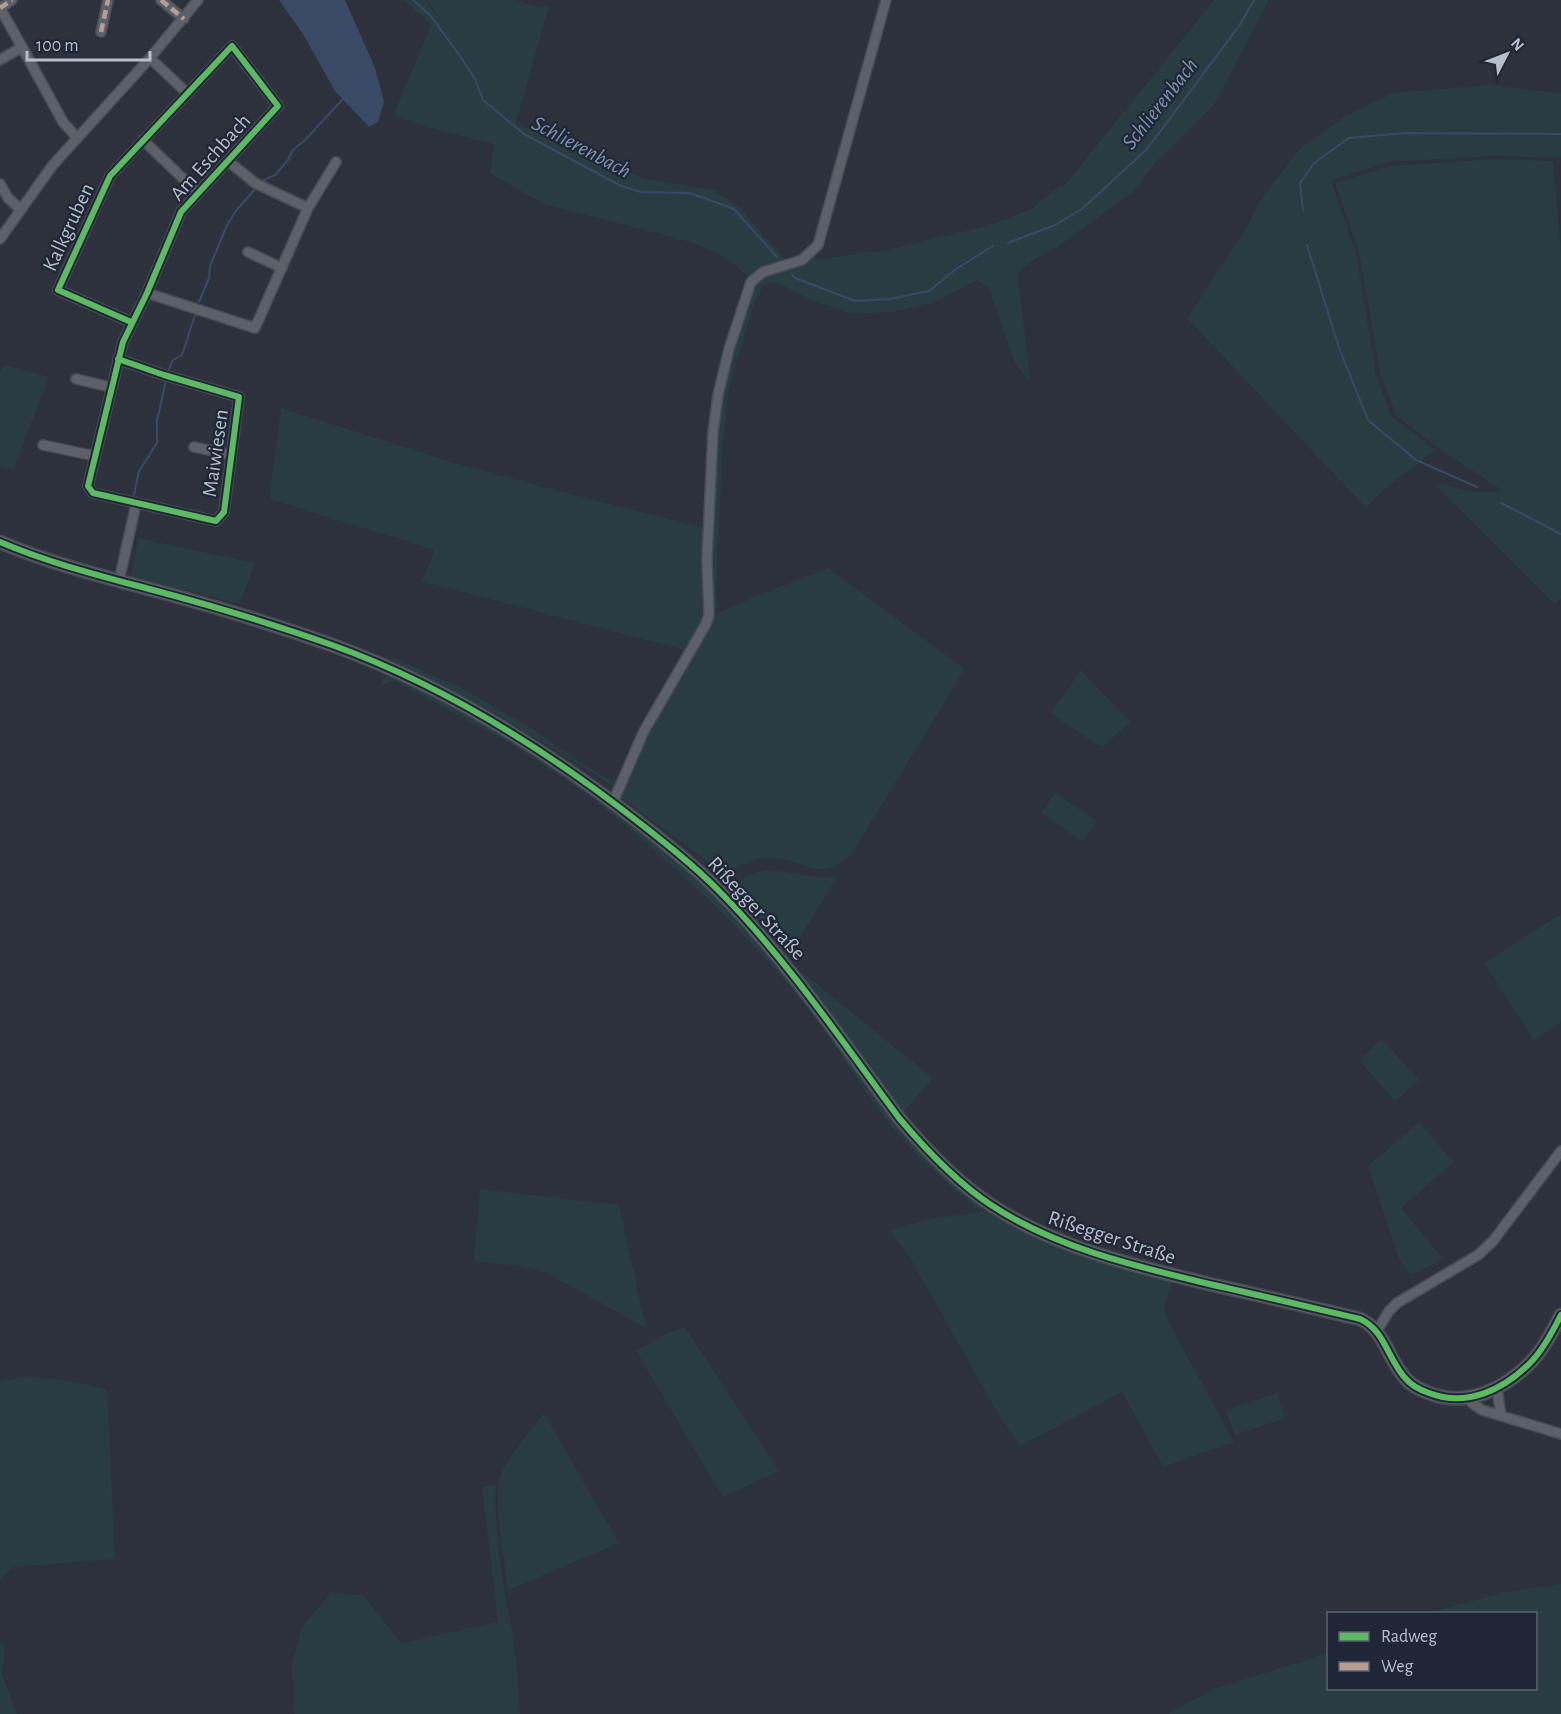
<svg xmlns="http://www.w3.org/2000/svg" width="1561" height="1714" font-family="'Alegreya Sans',sans-serif">
<rect width="100%" height="100%" fill="#2c313b"/>
<path fill="#293c41" d="M404 0H426L443 24 428 0H516L538 7 549 6 516 123 578 146 609 164 643 178 713 190 738 206 790 265 810 254 820 259 888 250 991 225 1031 209 1060 185 1064 186 1214 0H1269L1214 105 1157 161 1134 191 1056 248 1035 259 1024 267 1018 275C1021 311 1028 346 1029 382L1014 361 989 289 977 280 935 302 892 312 851 314 814 301 776 282 764 284 755 301 729 387 723 443 716 595 720 607 711 609 710 558 716 433 721 391 750 279 734 264 719 254 694 243 544 204 489 173 492 164 493 144 417 124 394 114 431 25Z
M1487 85 1561 93V158L1495 156 1389 162 1331 180 1356 253 1376 375 1392 417 1435 450 1381 492 1366 508 1187 318 1247 227 1259 202 1299 149 1344 117 1393 93Z
M1495 159 1553 161 1561 252V599L1555 604 1434 484 1478 492 1503 491 1441 450 1397 416 1381 376 1359 253 1335 183 1392 166Z
M5 365 49 377 13 470 0 466V373Z
M281 408 471 468 707 529 706 614 688 651 422 581 435 550 269 499Z
M138 538 254 563 248 583 239 604 131 576Z
M828 568 965 669 851 855C819 885 804 858 769 858 752 858 739 866 726 875L623 799 621 794 647 730 711 618 718 613 752 598Z
M392 657 461 688 536 731 581 763 617 784V788L491 711 392 661Z
M1081 670 1130 722 1104 746H1099L1050 713Z
M392 673 520 741 595 795V799L510 743 393 680 379 687 384 678Z
M1055 793 1097 821 1083 842 1041 813Z
M605 800 683 865 737 919 787 975 867 1082 982 1206 979 1210C950 1186 921 1162 896 1132 863 1093 839 1047 806 1006 746 932 676 866 602 806L596 805 598 802Z
M766 870C790 871 815 880 838 876L788 957 753 906 736 887C744 876 753 873 766 870Z
M1561 914V1022L1534 1040 1484 963Z
M788 961 933 1078 903 1113 819 997Z
M1382 1039 1419 1080 1395 1101 1359 1060Z
M1419 1122 1454 1162 1401 1208 1443 1259 1411 1275 1399 1259 1368 1166Z
M480 1189 619 1205 646 1328 543 1271 519 1266 474 1261Z
M994 1207 1044 1234 1174 1275 1164 1308 1167 1319 1234 1442 1163 1467 1122 1392 1020 1446 1003 1422 911 1260 889 1230 936 1218 987 1211Z
M685 1327 779 1471 723 1497 636 1351 667 1333Z
M28 1376 85 1384 107 1390 115 1559 14 1567 0 1579V1382Z
M1277 1393 1286 1418 1235 1435 1226 1411Z
M544 1413 619 1543 508 1590C505 1561 490 1494 503 1470 512 1451 531 1431 544 1413Z
M496 1484C493 1534 504 1586 513 1636 517 1661 518 1688 520 1714H294L292 1666 301 1629 330 1593 363 1595 401 1643 498 1622 482 1487Z
M1561 1584V1714H1168L1211 1690 1328 1653V1688H1536V1614L1427 1613 1502 1593Z
M0 1643 5 1646 2 1674 17 1714H0Z"/>
<path fill="#3a4a66" d="M279 0H345L375 68 384 102 378 122 369 127 335 91 303 34Z"/>
<g fill="none" stroke-linecap="round" stroke-linejoin="round">
<path stroke="#3a4a66" stroke-width="2" d="M413 0 430 15 460 56 475 79 483 100 524 134 621 186 641 192 690 193 734 209 777 257
M264 180 275 175 288 160 293 150 305 140 343 99
M1303 210 1300 183 1314 163 1349 138 1405 133 1561 134
M1008 243 1055 225 1082 209 1147 149 1239 26 1254 0
M1307 245 1339 348 1368 420 1416 460 1477 487
M792 274 795 278 855 301 890 299 929 291 956 269 993 246
M199 302 209 278 210 266 227 225 236 211 256 188
M169 369 173 360 182 355 195 315
M134 495 139 471 157 443V421L166 380
M1501 503 1561 534"/>
<g stroke="#484c53" stroke-width="12">
<path id="minor" d="M161 0 184 19
M0 8 22 47
M0 8 12 0
M101 32 108 0
M150 58 187 93
M0 60 22 47 63 122 77 138
M143 140 198 193
M228 161 255 183 308 208
M0 184 8 198 20 209
M0 239 52 166 150 58 198 0
M248 252 282 268
M147 293 255 328 308 208 336 162
M118 359 164 375 239 397 224 512 216 521 93 493 88 486 123 342 147 293 181 212 278 106 232 46 110 176 58 290 131 322
M76 379 110 387
M43 445 95 456
M194 447 231 455
M119 581 136 504
M613 802 644 731 706 624 709 615 707 559 713 432 718 395 729 349 751 282 763 272 802 260 818 245 886 0
M1377 1331 1389 1311 1397 1303 1478 1255 1493 1241 1561 1151
M1497 1388 1501 1416
M1470 1398 1472 1403 1482 1410 1561 1434"/>
</g>
<g stroke="#484c53" stroke-width="15">
<path id="tertiary" d="M0 542C49 563 101 576 153 590 213 606 273 624 332 645 443 685 545 749 637 821 665 843 692 864 717 889 786 958 841 1040 899 1118 926 1150 956 1182 991 1205 1056 1248 1135 1266 1209 1284 1259 1295 1309 1307 1360 1319 1385 1330 1388 1360 1406 1379 1412 1386 1420 1390 1429 1393 1467 1408 1505 1389 1532 1361 1544 1348 1553 1331 1561 1315"/>
</g>
<use href="#minor" stroke="#5c6069" stroke-width="9"/>
<use href="#tertiary" stroke="#5c6069" stroke-width="12"/>
<path stroke="#b99d93" stroke-width="4.5" stroke-dasharray="9 4.5" stroke-linecap="butt" d="M161 0 184 19
M0 8 12 0
M101 32 108 0"/>
<g stroke="#1f2736" stroke-width="10">
<path id="cycleway" d="M118 359 164 375 239 397 224 512 216 521 93 493 88 486 123 342 147 293 181 212 278 106 232 46 110 176 58 290 131 322
M0 542C49 563 101 576 153 590 213 606 273 624 332 645 443 685 545 749 637 821 665 843 692 864 717 889 786 958 841 1040 899 1118 926 1150 956 1182 991 1205 1056 1248 1135 1266 1209 1284 1259 1295 1309 1307 1360 1319 1385 1330 1388 1360 1406 1379 1412 1386 1420 1390 1429 1393 1467 1408 1505 1389 1532 1361 1544 1348 1553 1331 1561 1315"/>
</g>
<use href="#cycleway" stroke="#5cba63" stroke-width="6"/>
</g>
<g text-anchor="middle" stroke-width="4.5" stroke-linejoin="round" paint-order="stroke">
<g font-size="21" fill="#b7becb" stroke="#1f2736">
<text transform="translate(210 157) rotate(-48)" y="7">Am Eschbach</text>
<text transform="translate(68 227) rotate(-65)" y="7">Kalkgruben</text>
<text transform="translate(215 453) rotate(-82)" y="7">Maiwiesen</text>
<text transform="translate(757 908) rotate(47)" y="7">Rißegger Straße</text>
<text transform="translate(1112 1237) rotate(18)" y="7">Rißegger Straße</text>
</g>
<g font-size="22" font-style="italic" fill="#7e91b2" stroke="#1f2736">
<text transform="translate(1159 103) rotate(-52)" y="8">Schlierenbach</text>
<text transform="translate(582 146) rotate(28)" y="8">Schlierenbach</text>
</g>
</g>
<rect x="1327" y="1612" width="210" height="78" fill="#1f2736" stroke="#5c6372" stroke-width="1.5"/>
<rect x="1339" y="1632" width="30" height="9" fill="#5cba63" stroke="#5c6372" stroke-width="1.5"/>
<text x="1381" y="1642" font-size="18" fill="#b7becb">Radweg</text>
<rect x="1339" y="1662" width="30" height="9" fill="#b99d93" stroke="#5c6372" stroke-width="1.5"/>
<text x="1381" y="1672" font-size="18" fill="#b7becb">Weg</text>
<g transform="translate(1507 54) rotate(48)" stroke="#1f2736" stroke-width="4.5" paint-order="stroke">
<path d="M0-4.5L10 22L0 15L-10 22Z" fill="#b7becb"/>
<text y="-9" font-size="16" font-weight="bold" text-anchor="middle" fill="#b7becb">N</text>
</g>
<path d="M27 51v9h123v-9" fill="none" stroke="#b7becb" stroke-width="3"/>
<text x="36" y="51" font-size="18" fill="#b7becb" stroke="#1f2736" stroke-width="4.5" paint-order="stroke">100 m</text>
</svg>
